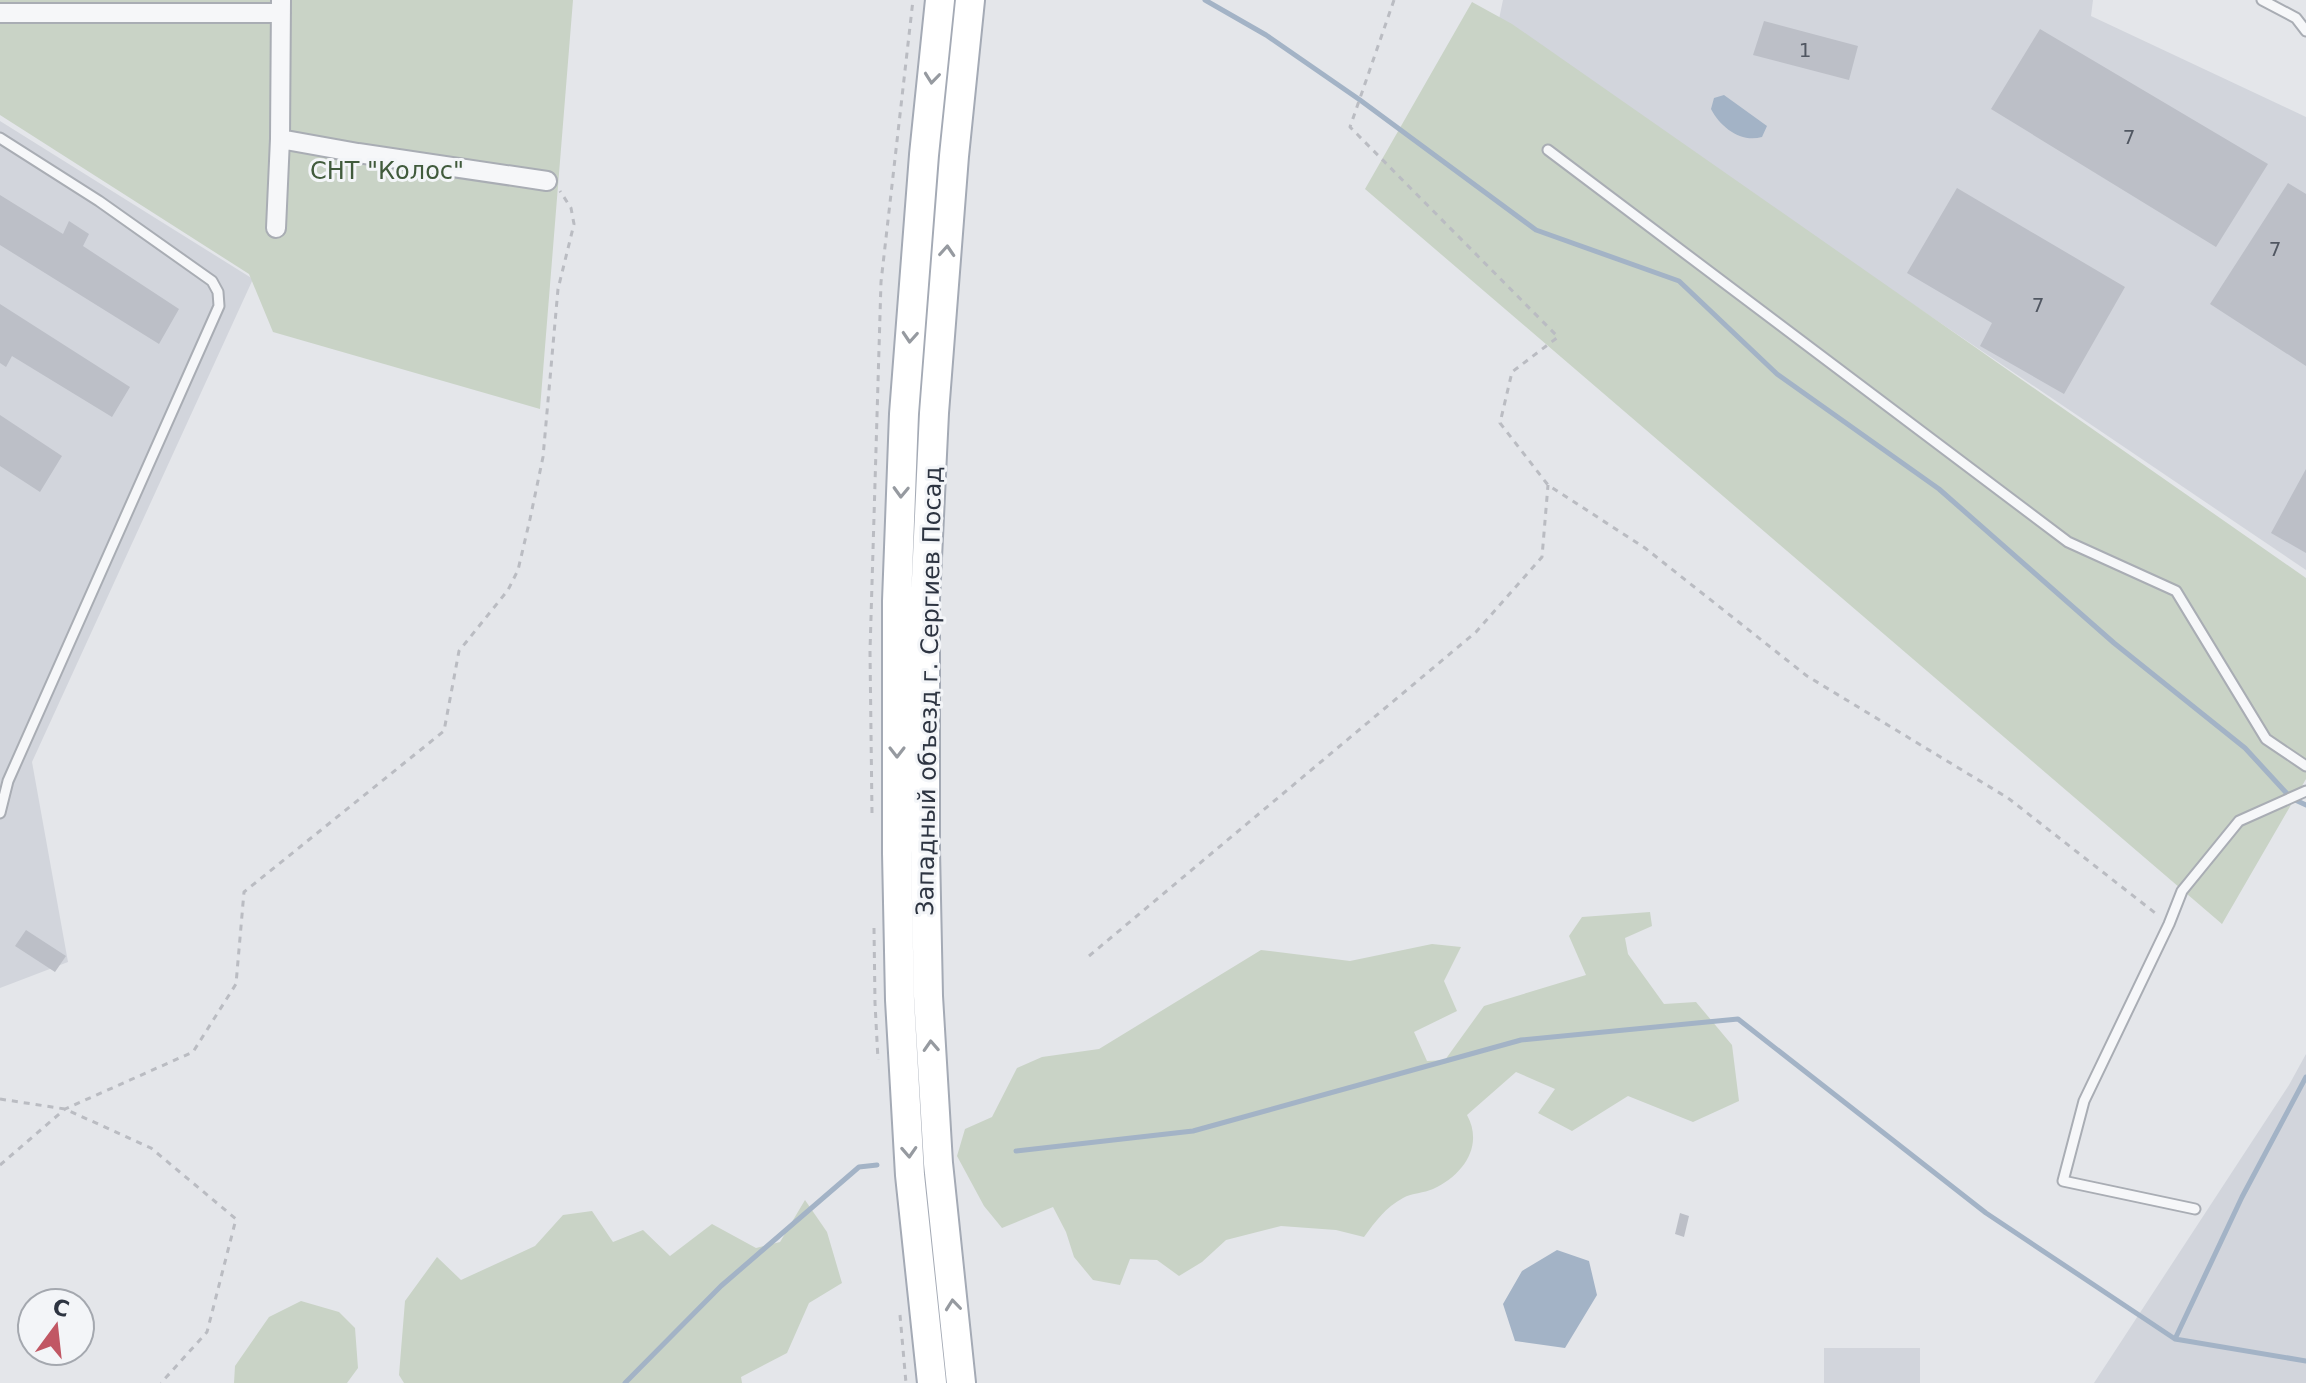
<svg xmlns="http://www.w3.org/2000/svg" width="2306" height="1383" font-family="'DejaVu Sans',sans-serif">
<rect width="100%" height="100%" fill="#e4e6ea"/>
<path fill="#d2d5dc" d="M1503 0H2093L2091 16 2306 117V570L1498 24Z
M0 121 253 279 32 762 68 962 0 988Z
M2306 1054V1383H2094L2289 1085Z
M1824 1348H1920V1383H1824Z"/>
<path fill="#c9d3c6" d="M0 0H573L540 409 273 332 249 274 0 115Z
M1472 2 1512 24 2306 578V779L2222 924 1365 189Z
M1650 912 1652 926 1625 938 1628 954 1664 1004 1696 1002 1732 1045 1739 1101 1693 1122 1628 1096 1572 1131 1538 1113 1555 1089 1516 1072 1467 1115C1484 1146 1463 1175 1433 1189 1424 1193 1412 1193 1403 1198 1386 1207 1375 1222 1364 1237L1336 1230 1281 1226 1226 1240 1202 1262 1179 1276 1157 1260 1130 1259 1120 1285 1093 1280 1074 1257 1066 1232 1053 1207 1002 1228 984 1206 957 1156 965 1129 992 1117 1017 1068 1042 1057 1099 1049 1261 950 1350 961 1432 944 1461 947 1444 981 1457 1011 1414 1032 1427 1061 1445 1060 1484 1006 1586 975 1569 936 1582 917Z
M805 1200 827 1232 842 1283 809 1303 787 1353 741 1377 742 1383H404L399 1375 405 1301 437 1257 461 1280 535 1246 563 1215 592 1211 613 1242 643 1230 670 1256 712 1224 756 1248 780 1242Z
M301 1301 339 1312 355 1328 358 1368 347 1383H234L235 1366 269 1317Z"/>
<path fill="#a3b3c6" d="M1724 95 1767 126 1762 137C1741 143 1721 128 1711 109L1714 98Z
M1557 1250 1589 1261 1597 1295 1565 1348 1515 1341 1503 1304 1522 1271Z"/>
<g fill="none" stroke-linecap="round" stroke-linejoin="round">
<path stroke="#a3b3c6" stroke-width="5" d="M1205 0 1266 35 1360 100 1536 230 1679 281 1777 374 1939 489 2114 643 2245 748 2291 798 2306 805
M1016 1151 1193 1131 1521 1040 1738 1019 1986 1213 2175 1339 2306 1361
M2175 1339 2242 1197 2306 1077
M625 1383 721 1286 859 1167 877 1165"/>
</g>
<path fill="#bcbfc7" d="M1764 21 1858 46 1849 80 1753 55Z
M2040 29 2268 164 2216 247 1991 109Z
M2288 183 2306 194V366L2210 304Z
M1957 188 2125 287 2064 394 1980 346 1992 323 1907 273Z
M0 195 63 234 69 221 89 234 83 246 179 309 159 344 0 245Z
M0 304 130 387 112 417 12 356 6 367 0 363Z
M0 415 62 456 40 492 0 466Z
M2306 469V553L2271 533Z
M26 930 66 956 55 972 15 946Z
M1680 1213 1689 1216 1684 1237 1675 1234Z"/>
<g fill="none" stroke-linecap="round" stroke-linejoin="round">
<g stroke="#a9adb4" stroke-width="13">
<path id="service" d="M2262 0 2296 18 2306 31
M0 138 99 201 212 281 218 292 219 306 8 781 0 813
M1548 150 2068 542 2176 591 2266 739 2306 766
M2195 1209 2063 1181 2084 1101 2169 924 2182 891 2239 821 2306 791"/>
</g>
<g stroke="#a9adb4" stroke-width="22">
<path id="minor" d="M0 13H281
M280 139 358 153 547 181
M276 228 280 139 281 0"/>
</g>
<g stroke="#a4aab5" stroke-width="32">
<path id="primary" d="M932 1383 910 1175 900 1000 897 853V601L904 414 924 155 940 0
M961 1383 938 1163 928 996 925 850V599L934 413 954 156 970 0"/>
</g>
<path stroke="#babcc2" stroke-width="3" stroke-dasharray="6 6" stroke-linecap="butt" d="M1394 0 1350 127 1558 337 1512 372 1500 423 1548 485 1645 548 1807 676 2008 798 2159 916
M872 813 870 651 881 282 913 0
M874 928 875 1003 878 1060
M1089 956 1476 632 1542 557 1548 485
M0 1099 65 1109 151 1148 236 1219 207 1332 161 1383
M0 1165 65 1109 193 1052 236 984 244 892 444 731 459 651 508 590 518 570 530 519 543 457 558 289 574 224 571 208 560 191
M900 1315 906 1383"/>
<use href="#service" stroke="#f6f7f9" stroke-width="9"/>
<use href="#minor" stroke="#f6f7f9" stroke-width="18"/>
<use href="#primary" stroke="#fff" stroke-width="28"/>
</g>
<defs><path id="oneway-chevron" d="M-2-3.5L2.5 0L-2 3.5" fill="none" stroke-width="1.6" stroke-linecap="round" stroke-linejoin="round" transform="scale(2)"/></defs>
<g stroke="#969aa0">
<use href="#oneway-chevron" transform="translate(932 78) rotate(96)"/>
<use href="#oneway-chevron" transform="translate(947 251) rotate(-86)"/>
<use href="#oneway-chevron" transform="translate(910 337) rotate(94)"/>
<use href="#oneway-chevron" transform="translate(901 492) rotate(92)"/>
<use href="#oneway-chevron" transform="translate(897 752) rotate(90)"/>
<use href="#oneway-chevron" transform="translate(931 1046) rotate(-93)"/>
<use href="#oneway-chevron" transform="translate(909 1152) rotate(87)"/>
<use href="#oneway-chevron" transform="translate(953 1305) rotate(-96)"/>
</g>
<g text-anchor="middle" stroke-width="6" stroke-linejoin="round" paint-order="stroke">
<g font-size="20" fill="#515762">
<text x="1805" y="57">1</text>
<text x="2129" y="144">7</text>
<text x="2275" y="256">7</text>
<text x="2038" y="312">7</text>
</g>
<g font-size="24" fill="#415b3c" stroke="#f3f5f8">
<text x="387" y="179">СНТ "Колос"</text>
</g>
<g font-size="24" fill="#2d3441" stroke="#f3f5f8">
<text transform="translate(929 691) rotate(-89)" y="8">Западный объезд г. Сергиев Посад</text>
</g>
</g>
<g transform="translate(56 1327) rotate(15)"><circle r="38" fill="#f3f5f8" stroke="#a4a8af" stroke-width="2"/>
<path d="M0-6L14 30L0 20L-14 30Z" fill="#c15764"/>
<text y="-12" font-size="22" font-weight="bold" text-anchor="middle" fill="#2d3441">С</text>
</g>
</svg>
